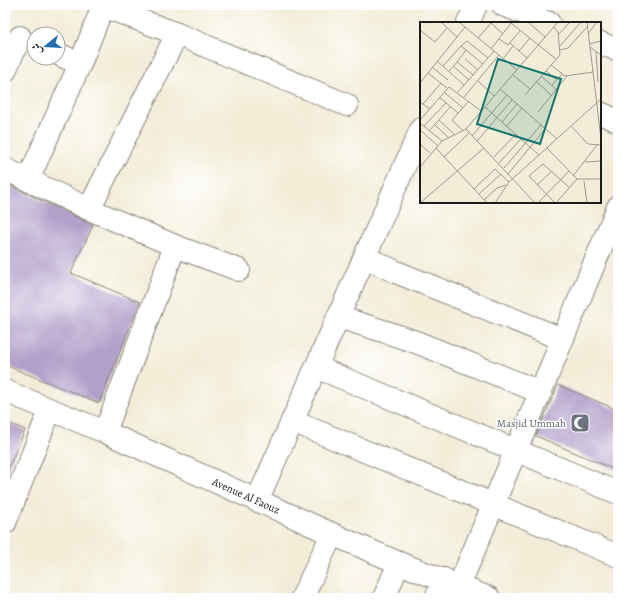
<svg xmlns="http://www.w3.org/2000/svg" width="623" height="603" font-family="Alegreya,Amiri,serif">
<rect width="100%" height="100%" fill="#fff"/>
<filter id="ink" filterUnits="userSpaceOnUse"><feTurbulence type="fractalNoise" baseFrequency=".025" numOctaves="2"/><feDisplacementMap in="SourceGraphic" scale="8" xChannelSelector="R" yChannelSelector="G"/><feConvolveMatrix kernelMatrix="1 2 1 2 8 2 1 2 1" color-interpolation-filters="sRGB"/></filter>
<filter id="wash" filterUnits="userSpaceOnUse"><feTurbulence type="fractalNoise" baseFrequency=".012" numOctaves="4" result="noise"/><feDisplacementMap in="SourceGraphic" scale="16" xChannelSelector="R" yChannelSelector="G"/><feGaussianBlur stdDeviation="0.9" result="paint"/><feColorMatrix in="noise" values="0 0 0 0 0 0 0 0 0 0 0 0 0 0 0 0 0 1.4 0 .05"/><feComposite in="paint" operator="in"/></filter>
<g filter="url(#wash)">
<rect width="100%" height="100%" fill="#f3edd8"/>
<g id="blocks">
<path fill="#b2a0cb" d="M5 183 93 225 71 273 140 302 99 403 5 365Z
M558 385 618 410V471L536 436Z
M5 421 25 430 5 476Z"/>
</g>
</g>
<g filter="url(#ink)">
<use href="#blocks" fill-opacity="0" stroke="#88847a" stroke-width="1"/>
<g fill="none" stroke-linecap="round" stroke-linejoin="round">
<g stroke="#88847a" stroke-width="24">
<g id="minor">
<path d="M100 5 177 34 347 105"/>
<path d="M503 5 549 23"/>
<path d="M468 23 476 5"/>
<path d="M600 43 618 50"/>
<path d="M58 54 80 64"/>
<path d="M5 71 20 37"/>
<path d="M600 113 618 121"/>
<path d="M5 169 89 209 175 246 239 270"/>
<path d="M28 180 80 64 103 6"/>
<path d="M89 209 177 34"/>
<path d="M365 257 396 272 562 339"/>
<path d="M338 317 380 330 416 342 540 392"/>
<path d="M316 367 618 493"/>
<path id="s1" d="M5 391 105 432 332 534 399 563 489 598"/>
<path d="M292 421 618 556"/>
<path d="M105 432 175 246"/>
<path d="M257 501 421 129"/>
<path d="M5 523 50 410"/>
<path d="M459 586 618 207"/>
<path d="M302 598 332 534"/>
<path d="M384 598 399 563"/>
<path d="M436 598 444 579"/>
</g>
</g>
<use href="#minor" stroke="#fff" stroke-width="22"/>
</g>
</g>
<defs>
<g id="mosque-square" transform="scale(1)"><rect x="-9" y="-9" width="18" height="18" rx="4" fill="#6b7280" stroke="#fff"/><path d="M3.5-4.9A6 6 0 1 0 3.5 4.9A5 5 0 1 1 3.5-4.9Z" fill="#fff"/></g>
</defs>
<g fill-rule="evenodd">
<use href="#mosque-square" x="580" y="423"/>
</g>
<g text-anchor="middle" stroke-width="3" stroke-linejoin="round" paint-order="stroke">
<g font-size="11" fill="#5b616d" stroke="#fff" text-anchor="end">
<text x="566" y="427">Masjid Ummah</text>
</g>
<g font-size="11" fill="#1c1c1c" stroke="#fff">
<text dy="4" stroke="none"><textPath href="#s1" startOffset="263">Avenue Al Faouz</textPath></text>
</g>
</g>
<g transform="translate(420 22)">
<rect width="181" height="181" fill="#f3edd8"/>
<path fill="none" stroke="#9d998d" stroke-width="1" d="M21 0 37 15M39 0 97 48M108 0 125 15M167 0 181 117M71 1 83 12M91 1 136 37M0 8 15 20 27 6M168 12 177 0M138 13 150 0M58 16 72 0M79 17 88 23 100 9M90 21 107 36M169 22 181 19M41 24 47 19 68 36M140 24 161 0M170 25 181 33M71 27 92 0M140 28 148 26 167 5M99 29 110 16M176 29 178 60M45 37 58 48M83 37 93 24M17 39 44 63M37 40 46 28M131 43 145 54 173 50M23 44 41 24 63 42M33 44 49 58M12 45 28 58M29 49 37 40 53 53M126 49 137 58M8 51 27 66M93 53 110 67M121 54 137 68M58 59 74 74M116 59 132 74M0 61 45 5M132 63 142 52M80 67 137 117M24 70 43 86M38 70 74 29M105 73 140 33 138 10 134 5M19 75 38 91M44 75 79 33M0 80 10 87M3 82 21 61M65 85 119 133M118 90 147 54M0 98 29 65 61 89M19 98 35 113M82 100 97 82M0 101 22 119M15 103 29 116M4 104 26 81M87 104 102 86M152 105 168 122 181 123M46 107 115 181M0 108 18 124M9 109 31 84M43 109 32 98 49 79M52 114 87 73M57 119 92 78M0 122 10 131M16 126 67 181M127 126 157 157H181M24 135 49 111M74 135 96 112M165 140 181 139M79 141 101 117M0 145 22 119 46 107 138 0M84 146 121 103M88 152 125 107M153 154 177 123M164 159 167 181M117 163 132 149M54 167 75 147 89 160M59 172 81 152M64 178 77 166 86 163M0 181 64 126M75 181 89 160 181 77M118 181 149 149M135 181 109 154 123 142 149 165M136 181 157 157"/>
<path fill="#0f766e" fill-opacity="0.15" stroke="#0f766e" stroke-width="2" d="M78 37 141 57 120 122 57 102Z"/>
<rect width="181" height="181" fill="none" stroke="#1c1c1c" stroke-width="2"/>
</g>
<rect width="623" height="603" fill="none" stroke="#fff" stroke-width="20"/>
<g transform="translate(46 46) rotate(252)"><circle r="19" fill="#ffffff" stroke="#a4a4a4"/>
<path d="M0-3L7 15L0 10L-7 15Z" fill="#1f6fb2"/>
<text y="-6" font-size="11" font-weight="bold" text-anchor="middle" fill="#1c1c1c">ش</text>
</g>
</svg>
